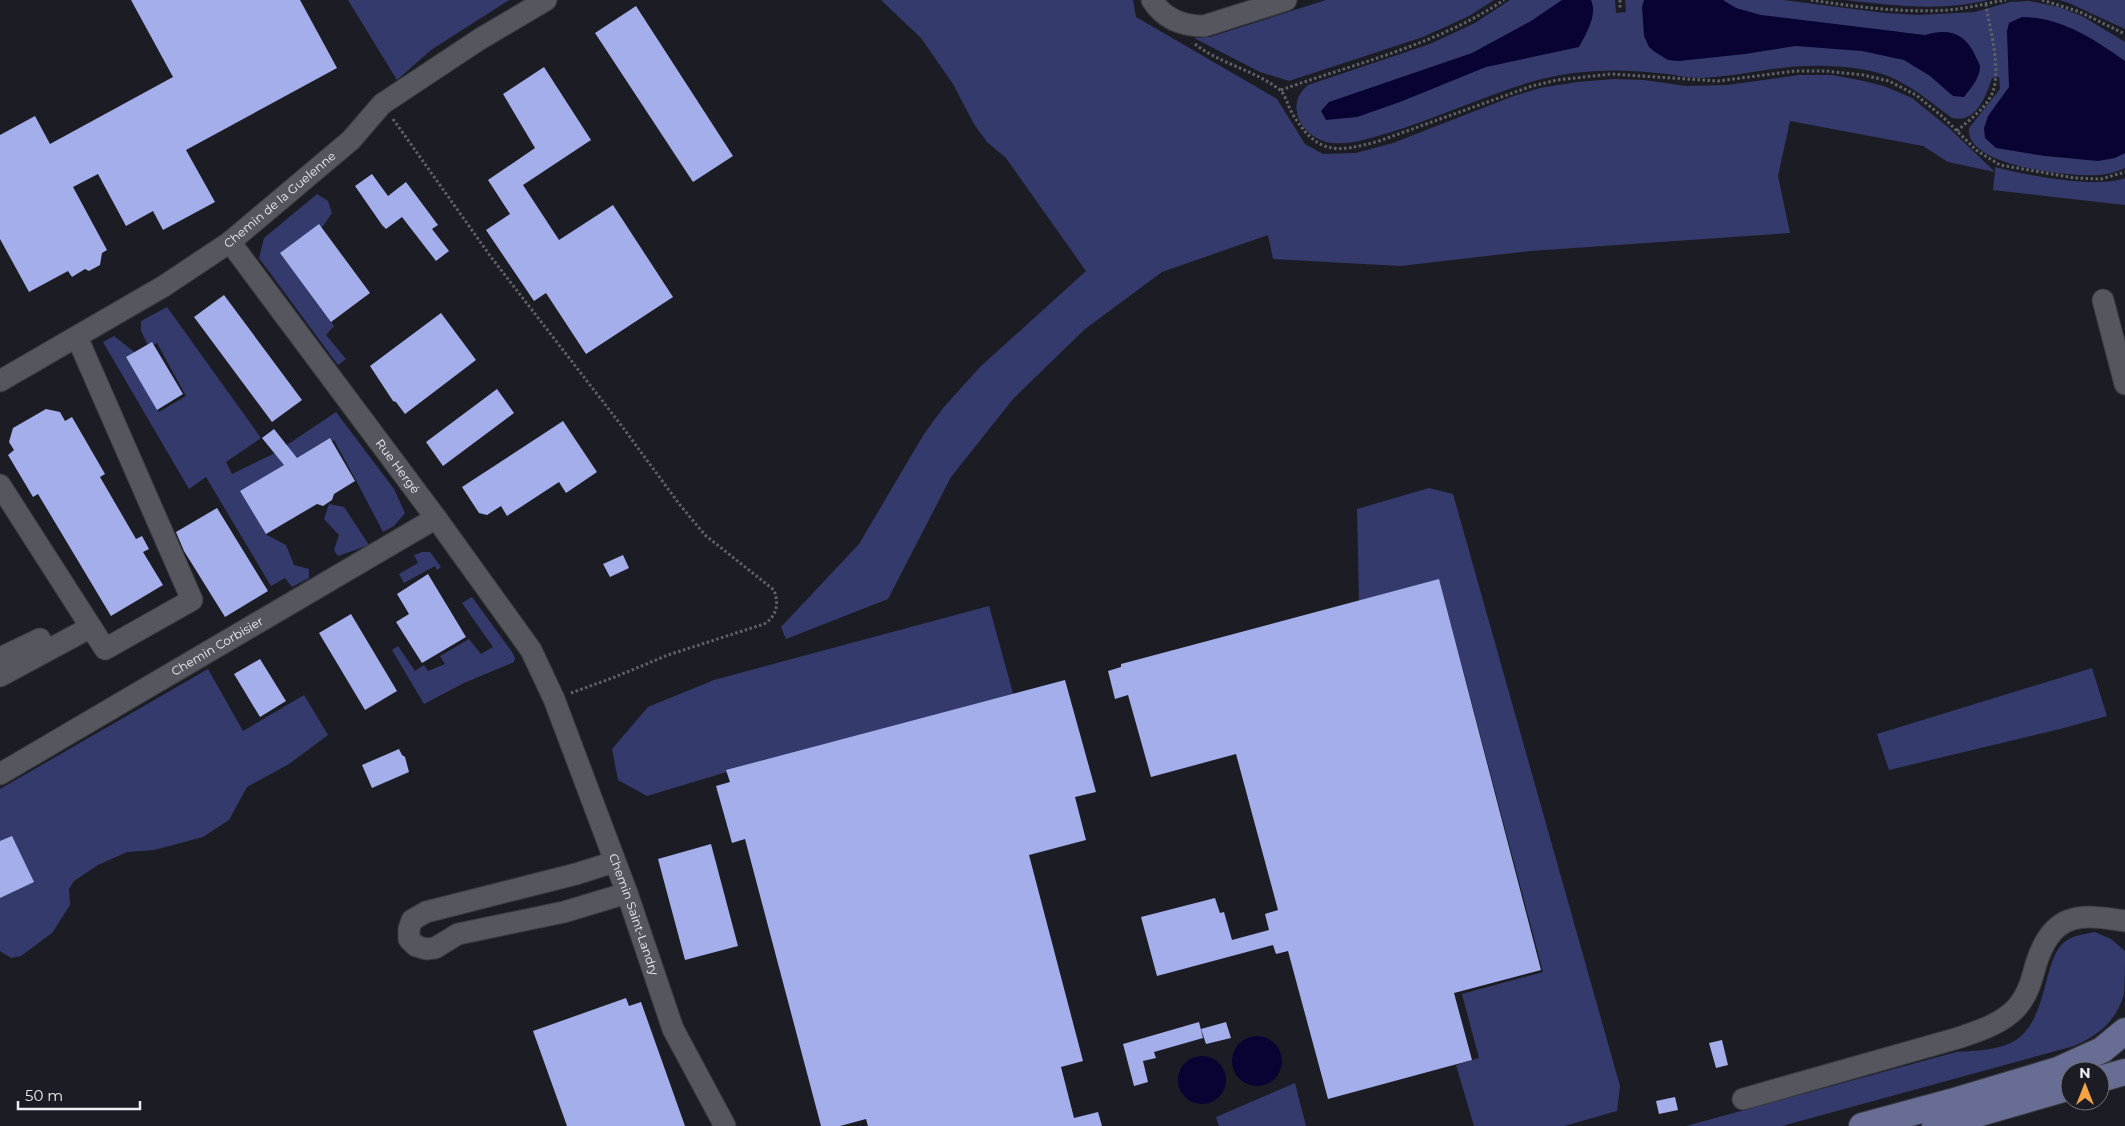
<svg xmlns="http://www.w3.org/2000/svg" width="2125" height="1126" font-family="Montserrat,sans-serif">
<rect width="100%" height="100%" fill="#1c1d24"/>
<path fill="#353a6c" d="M348 0H509L431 50 397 80Z
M881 0H1133L1136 17 1277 99 1305 144 1323 154 1356 153 1393 143 1511 97 1540 88 1577 82 1614 79 1644 80 1686 86 1727 85 1799 75H1832L1859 80 1884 86 1912 98 1949 128 1995 172V167C2024 175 2098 189 2125 178V205L1993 190 1995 172 1948 162 1923 146 1790 121 1778 176 1790 233 1530 251 1400 266 1273 259 1268 235 1162 272 1085 329 1013 399 951 477 888 599 786 639 781 627 859 544 924 434 943 408 980 367 1086 271 1006 158 987 142 974 124 953 84 921 38Z
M1326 0H1494L1469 16 1423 37 1289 81 1260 72 1194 38 1210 37Z
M1510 0H1615L1616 13 1626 12 1625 0H1783L1885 13 1919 15 1975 12 2010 2 2029 1 2059 7 2082 16 2125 42V168C2116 172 2109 174 2099 175 2073 177 1964 167 1969 128L2000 89 1999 77 1992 78C1986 96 1976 124 1952 118 1928 100 1904 79 1875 72 1848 65 1809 64 1781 68 1755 71 1729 77 1702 78 1687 78 1672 74 1657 73 1616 68 1573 70 1534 81 1484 96 1437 118 1388 133 1369 138 1352 145 1333 143 1304 141 1282 106 1308 85L1430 44 1475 23Z
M1845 0H1988C1940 12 1892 5 1845 0Z
M2059 0H2125V29L2069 3Z
M317 194 328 201 332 213 323 226 282 256 314 296 334 326 326 335 346 359 338 365 259 258 264 238Z
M167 307 261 438 226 462 232 474 275 453 336 412 394 489 405 513 394 526 383 532 358 484 334 440 242 492 267 535 286 545 294 565 309 569V578L292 587 285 578 271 586 206 477 189 489 103 342 114 336 137 354 128 359 159 412 186 396 157 343 149 347 141 331V321Z
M1429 488 1453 494 1620 1086 1617 1111 1564 1126H1474L1456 1065 1479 1058 1462 994 1543 972 1440 583 1359 604 1357 509Z
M329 504 344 507 369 545 338 556 334 550 339 535 324 519Z
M422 552H430L441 567 437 570 435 566 404 583 399 574 418 563 414 555Z
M472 597 512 652 515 658 514 662 464 683 424 704 392 650 398 646 415 671 424 665 428 671 445 664 440 656 469 639 481 654 493 647 462 603Z
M989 606 1014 697 730 771 647 796 618 780 612 749 648 707 714 680Z
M2092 668 2107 716 2060 729 1889 770 1877 734Z
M208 669 243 731 304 695 328 735 289 764 247 787 229 820 203 837 154 850 127 852 98 865 74 881 69 889 70 905 52 933 21 956 11 958 0 951V789Z
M2095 932 2111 939 2125 951C2125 964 2125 982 2124 994 2117 1020 2098 1036 2074 1046L1782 1126H1686L1956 1052C1974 1051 2001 1050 2016 1040 2050 1016 2042 957 2066 941 2074 935 2085 934 2095 932Z
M1295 1083 1306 1126H1219L1216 1117Z"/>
<path fill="#080332" d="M1562 0H1591C1598 15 1586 34 1579 47L1486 67 1400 102 1357 117 1326 120 1321 111 1329 102 1472 53 1531 21Z
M1644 0H1723L1736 8 1761 15 1925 35C1948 28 1965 33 1975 55 1976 58 1979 62 1980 66 1980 78 1971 88 1964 97L1953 96 1930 76 1904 60 1862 51 1796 46 1745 54 1679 61 1668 60 1655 52 1649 47 1644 36 1642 7Z
M2022 17C2061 17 2094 39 2125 61V153L2115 158 2098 161 2045 156 1996 148 1985 138 1984 128 1988 116 2009 87 2007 31 2009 23Z
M1232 1061a25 25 0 1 1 50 0a25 25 0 1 1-50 0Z
M1178 1080a24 24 0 1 1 48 0a24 24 0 1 1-48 0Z"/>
<path fill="#a4aeeb" d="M131 0H300L337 68 186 150 215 202 163 230 153 211 126 226 98 174 73 187 107 250 102 253 100 265 89 271 85 269 72 277 68 271 29 292 0 239V135L35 116 50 144 173 77Z
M636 6 733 156 693 182 595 33Z
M544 67 591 140 523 185 559 240 613 205 673 297 586 354 546 293 534 301 486 230 510 214 488 180 535 148 503 94Z
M372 174 388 196 406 182 438 225 432 229 449 251 436 261 402 217 386 229 382 225 355 186Z
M319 224 370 293 331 322 280 253Z
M224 295 302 400 272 422 194 317Z
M441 313 476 360 405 414 396 402 393 401 370 366Z
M152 342 183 394 157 410 126 357Z
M497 389 514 413 443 466 426 442Z
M46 409 60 412 65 421 72 417 105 474 100 477 136 539 142 536 149 549 143 552 163 585 111 616 38 494 33 497 8 455 14 450 9 442 13 428Z
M563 421 597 472 566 493 559 482 507 516 501 506 487 515 479 513 462 487Z
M274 429 297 458 330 438 355 481 334 494 332 500 323 506 317 504 266 534 240 491 284 465 262 438Z
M217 508 268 591 225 617 184 551 176 532Z
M623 555 629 568 610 577 603 564Z
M428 574 466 637 422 663 396 622 409 614 397 594Z
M1439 579 1541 970 1454 993 1472 1060 1328 1099 1288 951 1276 954 1273 945 1157 976 1141 917 1215 898 1220 913 1224 912 1232 940 1269 930 1265 914 1278 910 1236 754 1151 777 1128 695 1115 699 1108 671 1121 667V664Z
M351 614 397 691 365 710 319 633Z
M260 659 286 701 260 717 234 674Z
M1065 680 1096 792 1075 797 1086 840 1029 855 1083 1061 1061 1067 1074 1118 1098 1112 1102 1126H868L866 1119 840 1126H821L745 839 732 843 716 786 730 782 726 770Z
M399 749 402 755 405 757 409 772 372 788 362 765Z
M12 836 34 882 0 898V841Z
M711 844 738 946 685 960 658 859Z
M626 998 629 1006 641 1002 685 1126H567L533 1031Z
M1199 1022 1203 1038 1154 1052 1156 1058 1143 1061 1148 1082 1134 1086 1123 1044Z
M1226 1022 1231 1038 1206 1044 1201 1029Z
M1722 1040 1728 1065 1716 1068 1709 1043Z
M1675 1097 1678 1110 1659 1114 1656 1101Z"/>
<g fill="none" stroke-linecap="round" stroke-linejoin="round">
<g stroke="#3a3a40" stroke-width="23">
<g id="minor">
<path d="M1152 0C1164 19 1183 26 1204 26L1286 0"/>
<path id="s1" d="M230 242 436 518 531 650 554 699 627 893 673 1029 725 1126"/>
<path d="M2103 300 2125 384"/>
<path id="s2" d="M0 381 164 286 230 242 351 140 382 104 480 39 546 0"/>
<path d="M0 485 105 649 192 600 77 337"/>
<path d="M0 658 40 639"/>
<path d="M0 676 91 627"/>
<path id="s3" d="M0 774 436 518"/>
<path d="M614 862 576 874 426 912 412 920 409 929V939L416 946 426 949 435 948 458 934 564 912 627 893"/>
<path d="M1743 1099 1958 1038C1979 1031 2004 1023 2018 1006 2028 994 2032 979 2036 964 2052 913 2078 913 2125 921"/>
</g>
</g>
<g stroke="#3a3a40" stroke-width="28">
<path id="major" d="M2100 1079 2125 1072
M1862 1126 1958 1100 2058 1070 2102 1050 2125 1031
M1935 1126 2070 1087"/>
</g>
<path stroke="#606167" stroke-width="3" stroke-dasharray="2.5 2.5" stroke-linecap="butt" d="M1620 0V9
M1811 0C1856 7 1903 13 1949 10 1969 8 1987 3 2006 0
M2042 0 2080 12 2125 34
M1195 44C1220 64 1255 70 1280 90 1285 94 1288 106 1292 113 1317 155 1336 153 1379 141L1532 86 1557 80 1611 74 1718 81 1795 71H1826L1863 75 1889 81 1916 95 1943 117 1976 150 2000 165 2075 178 2101 179 2125 172
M1281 90C1356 63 1437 45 1504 0
M393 119 491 257 621 425 680 505 705 535 774 590C779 604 777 616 764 624L668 655 615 677 571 693
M1957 131C1969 120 1985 109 1992 94 2002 70 1990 30 1986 5"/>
<use href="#minor" stroke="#55565e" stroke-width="21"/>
<use href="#major" stroke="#686d94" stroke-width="26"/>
</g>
<g text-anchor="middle" stroke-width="5" stroke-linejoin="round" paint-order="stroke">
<g font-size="12" fill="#edeef3" stroke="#1c1d24">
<text dy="4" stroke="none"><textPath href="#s2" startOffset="334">Chemin de la Guelenne</textPath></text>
<text dy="4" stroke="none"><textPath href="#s1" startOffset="280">Rue Hergé</textPath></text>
<text dy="4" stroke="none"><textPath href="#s3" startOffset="252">Chemin Corbisier</textPath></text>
<text dy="4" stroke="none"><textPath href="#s1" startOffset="791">Chemin Saint-Landry</textPath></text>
</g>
</g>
<g transform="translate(2085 1086)"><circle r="24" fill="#1c1d24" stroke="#707177"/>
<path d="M0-4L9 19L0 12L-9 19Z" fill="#f4a444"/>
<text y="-8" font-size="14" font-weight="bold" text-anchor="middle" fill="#edeef3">N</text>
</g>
<path d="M18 1101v8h122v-8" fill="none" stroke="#edeef3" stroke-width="2.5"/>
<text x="25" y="1101" font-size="15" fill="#edeef3" stroke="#1c1d24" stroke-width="4" paint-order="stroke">50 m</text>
</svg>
